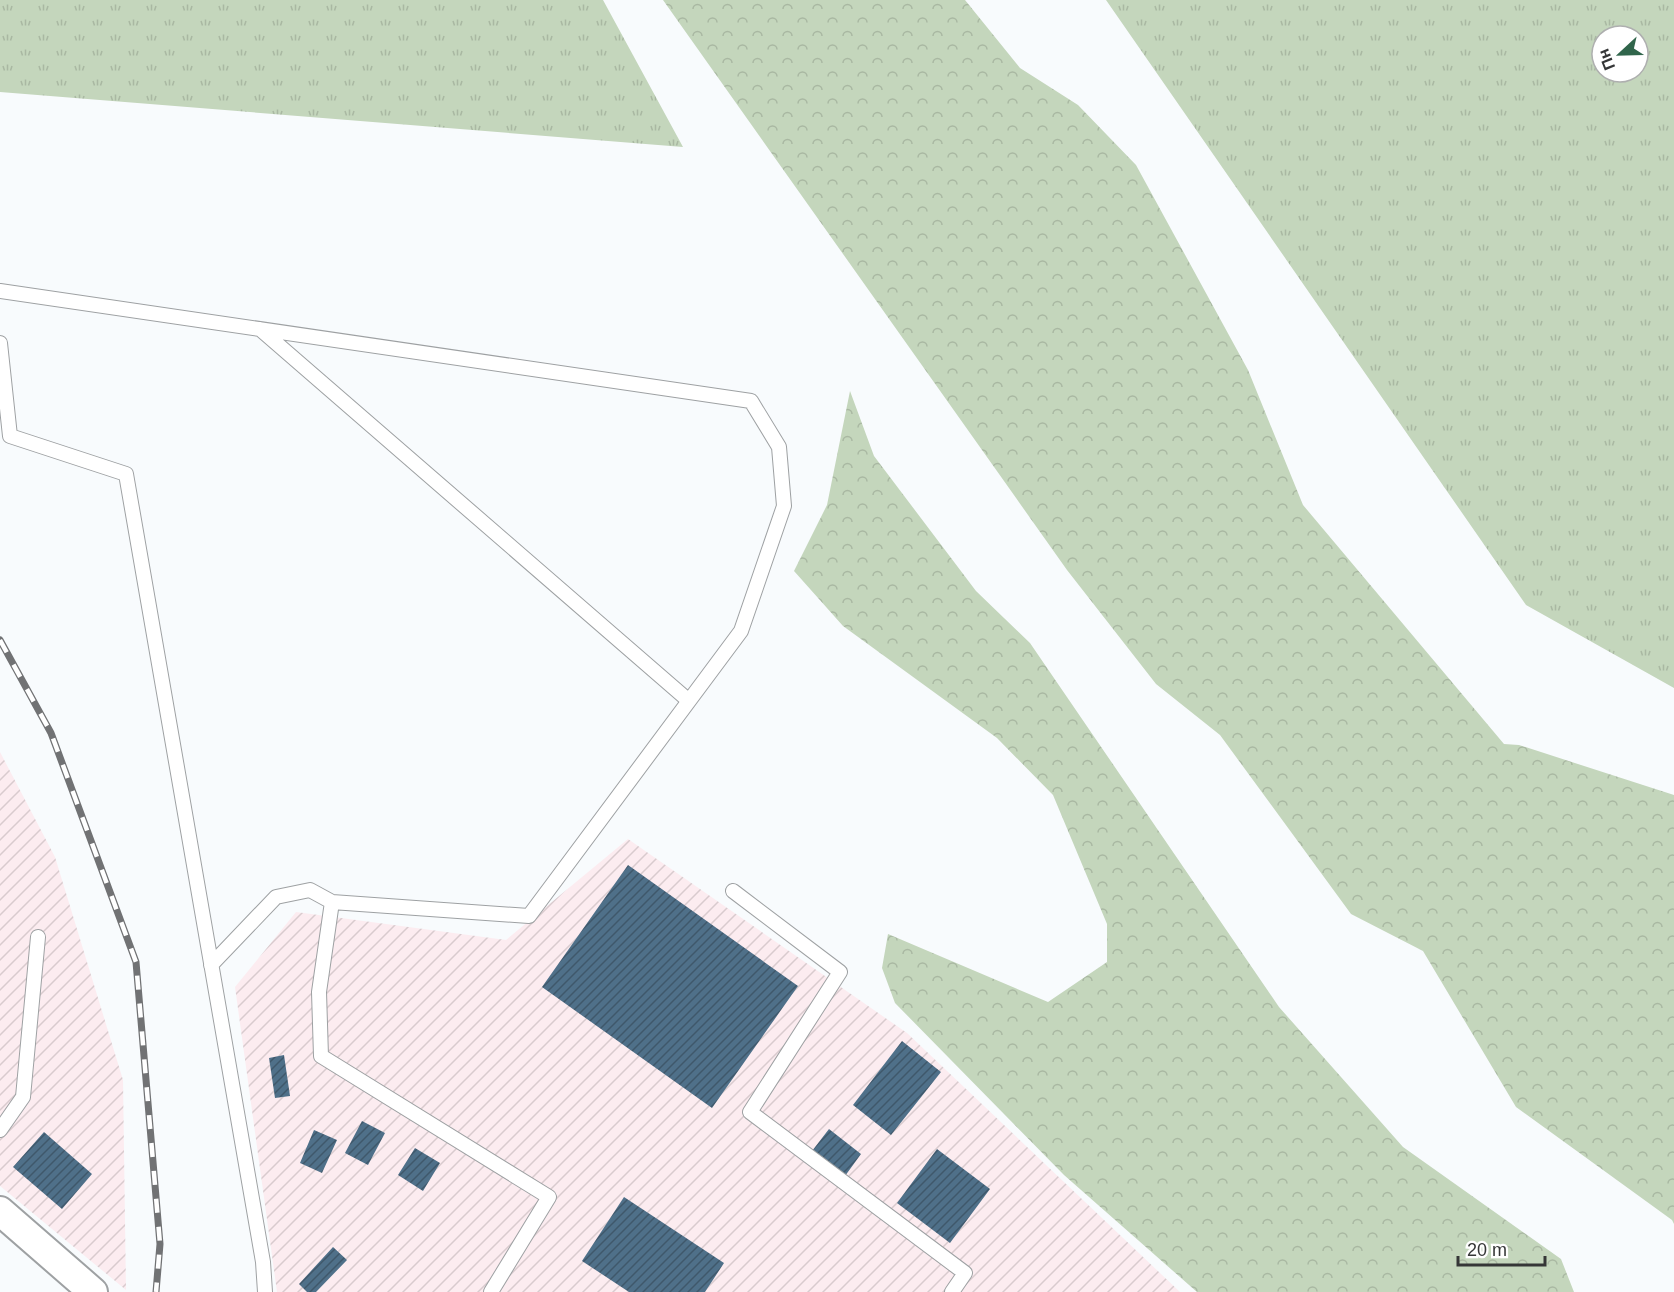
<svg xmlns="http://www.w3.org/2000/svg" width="1674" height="1292" font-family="Helvetica,sans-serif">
<defs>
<pattern id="industrial-furrows" width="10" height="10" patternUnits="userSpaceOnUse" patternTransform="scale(1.5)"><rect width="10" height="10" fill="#fcecf0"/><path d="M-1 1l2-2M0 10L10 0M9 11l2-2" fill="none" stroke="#d9cbce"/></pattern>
<pattern id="grass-tufts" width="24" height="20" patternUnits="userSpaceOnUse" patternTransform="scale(1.5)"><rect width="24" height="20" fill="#c4d6bc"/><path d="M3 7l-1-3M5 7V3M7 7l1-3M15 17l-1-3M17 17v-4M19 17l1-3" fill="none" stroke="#a9b8a2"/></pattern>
<pattern id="forest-crowns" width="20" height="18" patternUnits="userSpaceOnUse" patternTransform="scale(1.5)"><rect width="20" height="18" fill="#c4d6bc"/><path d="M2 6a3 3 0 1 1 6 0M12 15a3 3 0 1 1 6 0" fill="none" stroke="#a9b8a2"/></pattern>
<pattern id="building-hatch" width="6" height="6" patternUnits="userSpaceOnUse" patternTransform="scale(1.5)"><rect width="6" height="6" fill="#4f7089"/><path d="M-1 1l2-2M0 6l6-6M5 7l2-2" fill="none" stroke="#3f586b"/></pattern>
</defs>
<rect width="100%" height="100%" fill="#f8fbfd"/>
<path fill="url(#industrial-furrows)" d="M0 752 55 857 123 1080 126 1290 0 1186Z
M628 839 907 1033 1180 1292H277L235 987 296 912 506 940Z"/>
<path fill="url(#grass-tufts)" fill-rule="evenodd" d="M0 0H603L683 147 0 92Z
M1106 0H1674V688L1526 605ZM1602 36H1638V72H1602Z"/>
<path fill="url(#forest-crowns)" d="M663 0H965L1020 68 1078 105 1136 165 1248 370 1303 505 1504 744 1519 745 1674 795V1224L1672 1220 1516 1107 1423 951 1351 914 1220 735 1156 684 1067 570Z
M850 391 874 456 976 591 1030 643 1279 1007 1403 1147 1561 1259 1574 1292H1197L1064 1175 895 1003 882 968 888 934 1048 1002 1107 962V924L1053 795 997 738 843 626 794 571 827 505Z"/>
<path fill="url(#building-hatch)" d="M628 865 798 986 712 1108 542 987Z
M902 1041 941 1072 891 1135 853 1105Z
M284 1055 290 1096 275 1098 269 1058Z
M362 1121 385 1133 368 1165 345 1153Z
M829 1129 861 1154 845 1176 812 1151Z
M314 1130 337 1140 322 1173 300 1163Z
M44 1132 92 1174 62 1209 13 1167Z
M415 1148 440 1163 423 1191 398 1175Z
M937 1149 990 1189 950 1243 897 1203Z
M624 1197 724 1263 705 1292H629L582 1261Z
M333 1247 347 1260 316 1292H307L299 1284Z"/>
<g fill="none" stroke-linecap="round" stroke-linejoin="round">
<g stroke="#9ea1a3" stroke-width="16">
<path id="service" d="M0 291 751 401 779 447 784 506 741 631 529 916 332 902
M260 329 689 701
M0 343 10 436 126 474 263 1262 265 1292
M733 891 840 972 750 1112 965 1273 952 1292
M211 965 276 897 310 890 332 902 319 992 321 1056 549 1197 491 1292
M0 1130 23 1097 38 937"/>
</g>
<g stroke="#9ea1a3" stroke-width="32">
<path id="minor" d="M0 1211 93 1292"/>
</g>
<use href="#service" stroke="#fff" stroke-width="14"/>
<use href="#minor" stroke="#fff" stroke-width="28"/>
<g stroke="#717274" stroke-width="7">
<path id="rail" d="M0 640 51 733 136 962 160 1244 156 1292"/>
</g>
<use href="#rail" stroke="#fff" stroke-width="4.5" stroke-dasharray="14" stroke-linecap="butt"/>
</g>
<g transform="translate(1620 54) rotate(248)"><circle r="28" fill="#ffffff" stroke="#aeafaf" stroke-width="1.5"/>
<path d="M0-4.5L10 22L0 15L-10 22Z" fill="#30654b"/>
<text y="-9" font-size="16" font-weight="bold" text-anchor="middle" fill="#353637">Пн</text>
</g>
<path d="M1458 1256v9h87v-9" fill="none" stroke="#353637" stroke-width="3"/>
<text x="1467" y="1256" font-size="18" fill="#353637" stroke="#ffffff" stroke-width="4.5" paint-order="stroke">20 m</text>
</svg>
